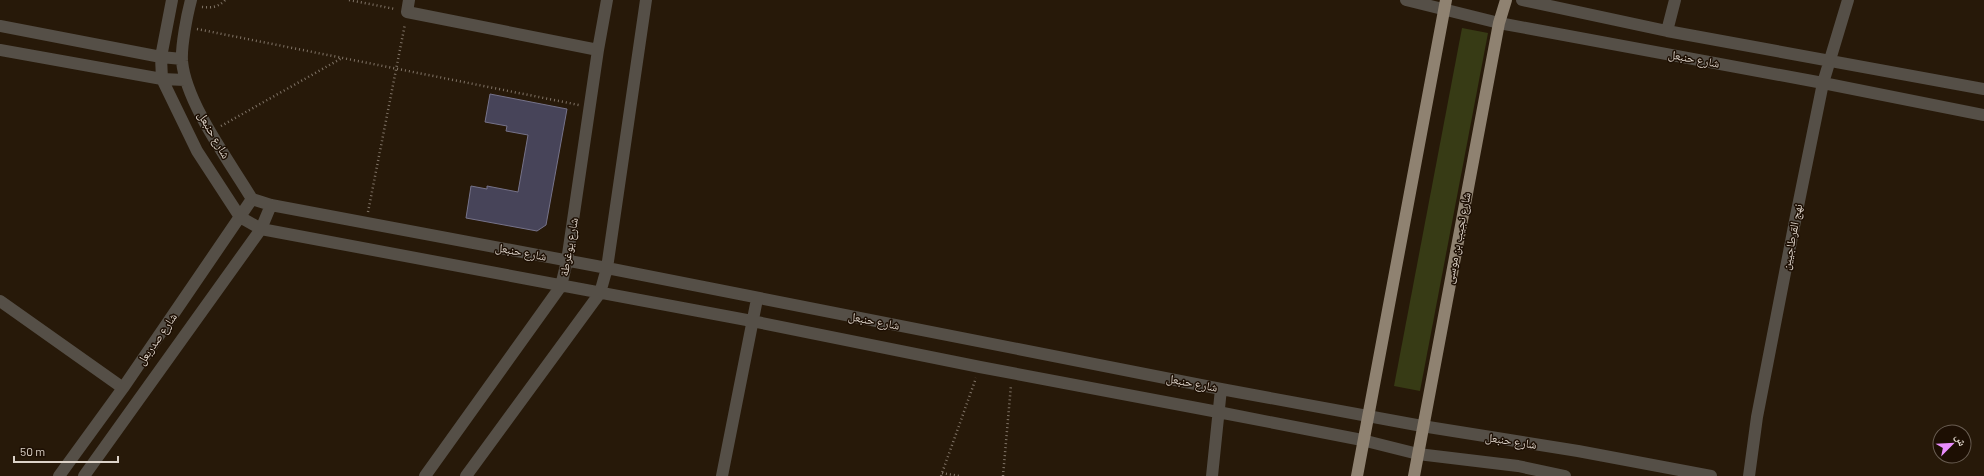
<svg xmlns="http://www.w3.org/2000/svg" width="1984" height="476" font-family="Barlow,'Noto Naskh Arabic',sans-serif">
<rect width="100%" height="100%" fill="#271909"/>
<path fill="#373b15" d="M1462 28 1488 33 1420 391 1394 386Z"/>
<path fill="#474459" stroke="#76738a" d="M490 94 567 109 546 225 537 231 466 218 471 186 487 189V186L518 192 528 135 506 131 507 126 485 122Z"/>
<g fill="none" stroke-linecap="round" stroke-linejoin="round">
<path stroke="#807467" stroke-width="2.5" stroke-dasharray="1 3" stroke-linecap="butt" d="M349 0 395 9
M202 7C211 8 219 7 225 0
M197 29 579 105
M221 126 342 58
M368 212 405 24
M942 473 959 476
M941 476 976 378
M1003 476 1011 385"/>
<path stroke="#554f47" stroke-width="12" d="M172 0 161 57 162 79 197 151 240 217 261 229 752 321 980 367 1218 412 1362 440 1418 454 1518 466 1565 476
M191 0C187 15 181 46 182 61 186 104 230 162 252 199L271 205 607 268 1221 389 1422 426 1578 451 1711 476
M409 0 407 12 598 50
M1406 0 1499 23 1823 83 1984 115
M1522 0 1667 31 1984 89
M0 26 161 57 182 59
M1667 31 1675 0
M0 50 162 79 185 80
M0 301 123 388
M59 476 123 388 252 199
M84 476 261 229 271 205
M425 476 561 286 567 261 598 50 607 0
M466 476 600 293 607 268 646 0
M722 476 757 299
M1212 476 1221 389
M1749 476 1757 417 1796 216 1823 83 1848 0"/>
<path stroke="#8f8271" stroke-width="12" d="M1357 476 1446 0
M1414 476 1499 23 1506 0"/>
</g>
<g text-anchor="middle" stroke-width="3" stroke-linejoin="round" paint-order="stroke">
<g font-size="12" fill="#dcd2c8" stroke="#1d0f03">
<text transform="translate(1694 59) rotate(11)" y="4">شارع حنبعل</text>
<text transform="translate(214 135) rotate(60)" y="4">شارع حنبعل</text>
<text transform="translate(1792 237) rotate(-79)" y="4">نهج القرطاجيين</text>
<text transform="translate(1458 238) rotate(-79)" y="4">شارع نجيب بن موسى</text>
<text transform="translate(569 247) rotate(-80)" y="4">شارع يوغرطة</text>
<text transform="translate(521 252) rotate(11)" y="4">شارع حنبعل</text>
<text transform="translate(874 321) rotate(11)" y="4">شارع حنبعل</text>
<text transform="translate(157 339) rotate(-55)" y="4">شارع صدربعل</text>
<text transform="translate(1192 383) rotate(11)" y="4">شارع حنبعل</text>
<text transform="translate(1511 441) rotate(9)" y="4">شارع حنبعل</text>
</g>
</g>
<g transform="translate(1952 444) rotate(66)"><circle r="19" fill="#1d0f03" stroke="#695d52"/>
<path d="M0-3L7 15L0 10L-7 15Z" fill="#e98dfd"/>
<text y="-6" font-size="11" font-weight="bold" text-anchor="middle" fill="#dcd2c8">ش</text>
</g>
<path d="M14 456v6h104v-6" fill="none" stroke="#dcd2c8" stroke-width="2"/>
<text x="20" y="456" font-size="12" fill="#dcd2c8" stroke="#1d0f03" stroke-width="3" paint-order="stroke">50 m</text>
</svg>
